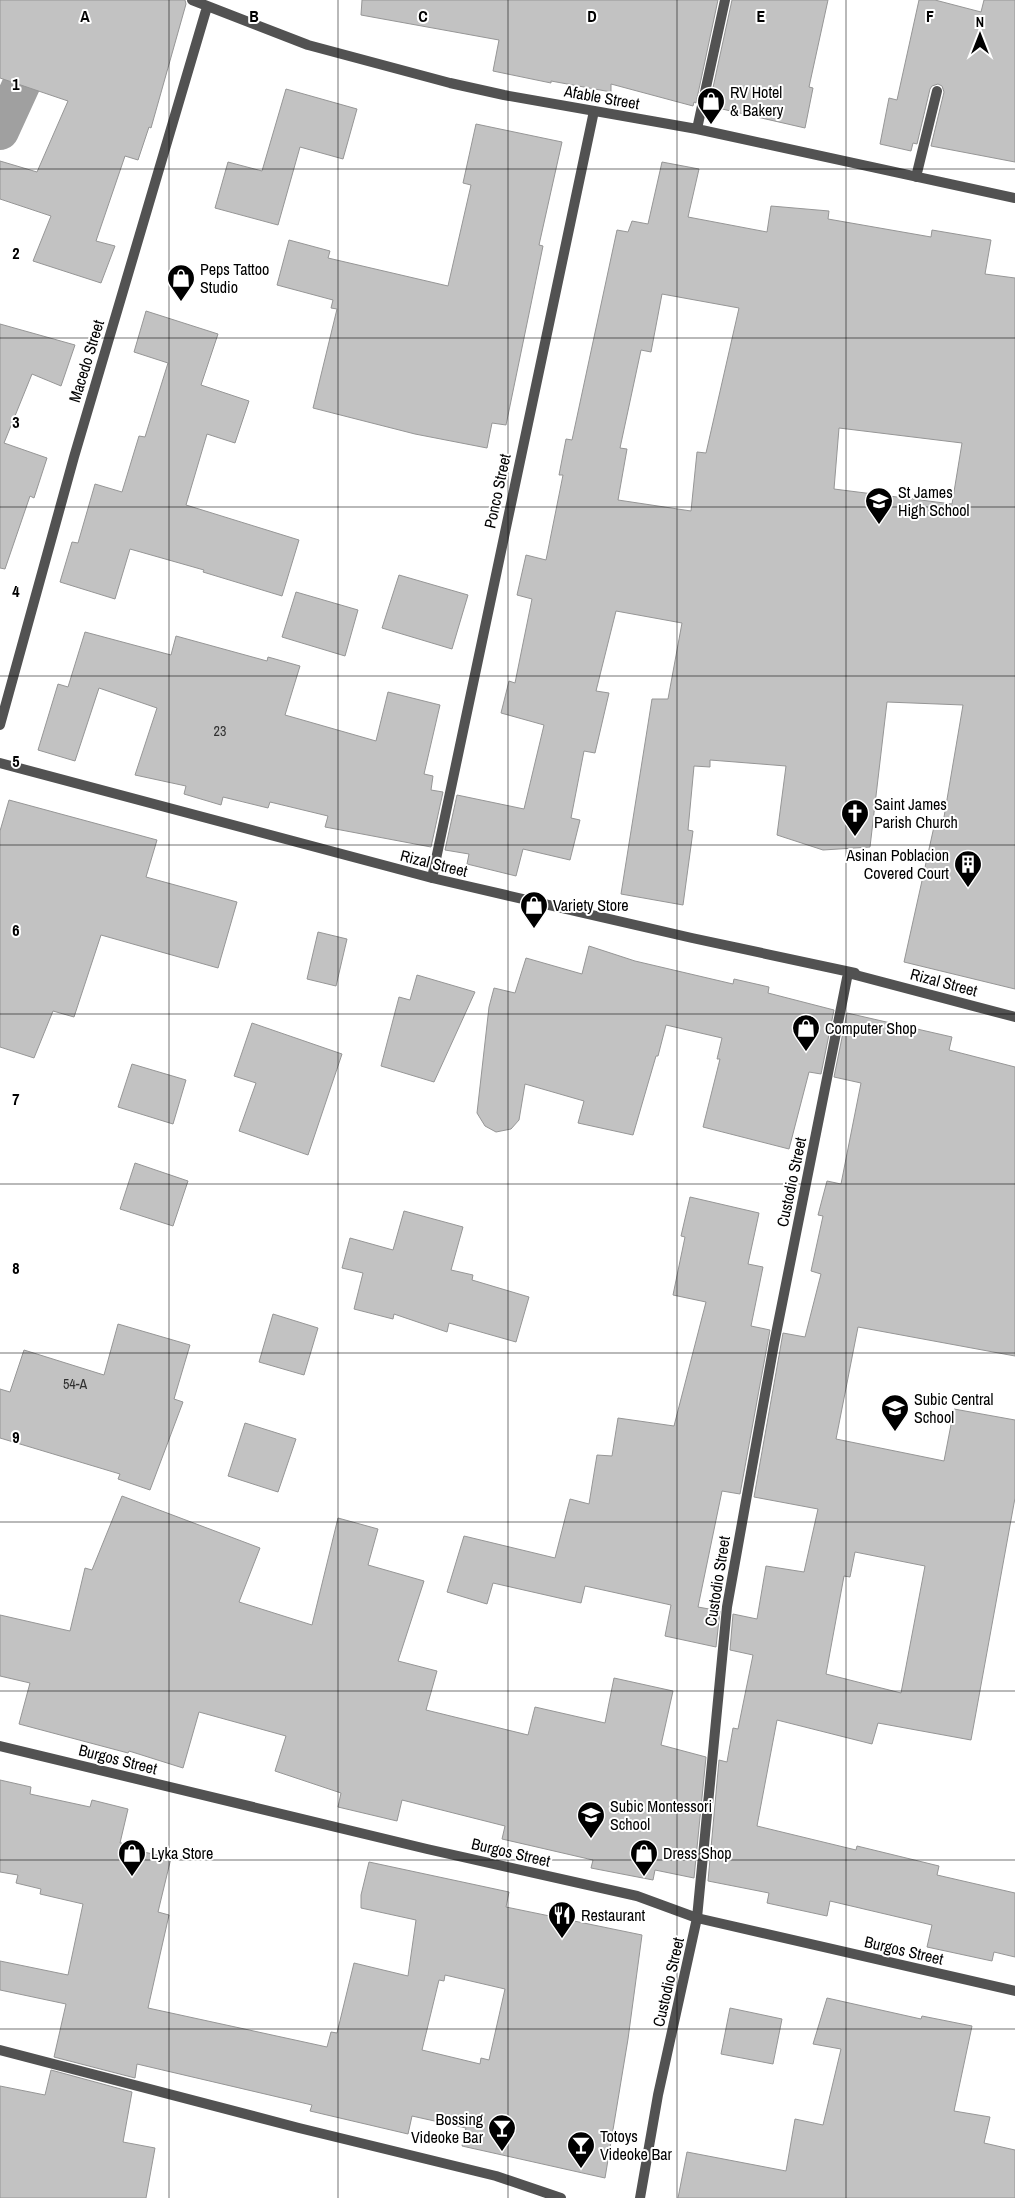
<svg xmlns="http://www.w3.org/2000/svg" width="1015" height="2198" font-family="'Archivo Narrow',sans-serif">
<rect width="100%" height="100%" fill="#fff"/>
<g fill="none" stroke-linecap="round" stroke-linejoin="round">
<path stroke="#a0a0a0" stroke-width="38" d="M0 131 60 0"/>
</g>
<path fill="#c2c2c2" stroke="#969696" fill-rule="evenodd" d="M0 0H185L186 4 151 128 149 127 138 160 125 156 96 241 115 246 101 283 33 261 51 216 0 199V161L37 172 68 101 0 78Z
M362 0H718L696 103 694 102 693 106 611 84V92L551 81V83L493 71 499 40 361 15Z
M732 0H828L809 87 813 88 805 128 709 106Z
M919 0H935L981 12 984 0H1015V162L931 146 944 92 942 86 938 84 932 86 930 89 917 144 913 143 911 151 880 144 889 98 897 100Z
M286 89 357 109 343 159 300 147 278 225 215 208 228 162 262 171Z
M476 124 562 142 539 245 543 246 506 425 492 423 487 448 415 434 313 408 337 309 331 308 333 300 277 285 289 240 330 251 328 258 448 286 471 185 463 183Z
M662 162 699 169 688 217 767 232 771 206 829 211 828 219 931 237 932 230 991 240 985 274 1015 278V989L904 962 935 822 943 823 963 705 887 702 870 847 823 850 777 835 786 766 710 760V767L694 766 688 830 693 831 683 905 621 894 652 699H668L682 623 616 611 596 691 609 693 595 753 584 751 571 818 580 820 570 860 523 849 516 876 467 864 469 854 445 850 457 795 524 809 544 725 501 713 509 681 515 683 532 599 517 595 526 555 546 560 563 475H559L566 439 572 440 617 230 628 232 632 221 648 224ZM662 294 739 308 706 453 697 452 691 511 618 500 627 449 620 448 641 350 651 352ZM839 428 962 443 952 504 834 489Z
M146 311 218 334 201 385 249 401 235 443 207 434 186 505 299 540 282 596 203 572 204 570 130 549 115 599 60 582 72 542 78 543 95 484 122 492 139 436 145 437 168 363 134 352Z
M0 324 75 345 61 386 32 374 4 443 47 458 34 498 30 496 5 569 0 568Z
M399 575 468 595 452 649 382 628Z
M296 592 358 610 345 656 282 637Z
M85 632 171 655 176 636 267 661 268 657 300 666 285 715 376 741 388 692 440 705 424 774 433 776 431 790 443 792 431 847 325 827 328 816 270 802 268 808 223 797 221 805 184 794 186 786 135 775 157 708 99 688 75 761 38 750 58 684 68 687Z
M9 800 157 840 146 877 237 902 218 968 101 935 74 1017 53 1011 34 1058 0 1047V831Z
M318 932 347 939 336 986 307 979Z
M589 946 635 961 733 984 734 979 769 987 768 993 834 1010 821 1074 809 1072 789 1149 703 1127 720 1059H717L722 1038 666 1025 658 1056H656L633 1135 578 1123 584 1101 525 1084 519 1120 511 1129 496 1132 485 1126 477 1113 489 1007 494 988 515 993 526 958 582 974Z
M417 975 475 992 434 1082 381 1066 399 997 410 1000Z
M847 1013 952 1037 949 1050 1015 1067V1356L858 1327 836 1439 944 1461 954 1409 1015 1420V1498L971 1740 878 1723 872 1744 777 1720 757 1826 856 1850 857 1846 939 1866 937 1875 1015 1893V1957L994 1952 992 1961 927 1947 932 1925 830 1901 827 1916 767 1903 769 1893 708 1881 719 1760 727 1762 733 1728 738 1729 753 1655 730 1650 733 1614 757 1619 766 1566 804 1572 818 1509 754 1497 783 1333 805 1337 821 1274 811 1271 823 1216 818 1215 827 1181 841 1184 861 1083 834 1077ZM855 1552 925 1566 901 1693 826 1674 844 1576 850 1577Z
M252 1023 342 1054 308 1155 239 1131 256 1083 234 1076Z
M132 1064 186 1080 173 1124 118 1107Z
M135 1163 188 1181 173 1226 120 1209Z
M690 1197 759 1213 748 1264 763 1267 751 1326 770 1330 740 1494 722 1491 698 1607 720 1611 716 1647 665 1636 671 1605 585 1586 581 1603 493 1583 487 1604 447 1592 464 1536 555 1558 570 1499 589 1504 597 1455 612 1456 618 1418 674 1426 706 1302 673 1295 685 1237 681 1236Z
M404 1211 463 1227 451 1270 473 1275 472 1280 529 1297 516 1342 449 1323 447 1332 394 1314 393 1319 354 1309 363 1273 342 1268 350 1238 393 1250Z
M273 1314 318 1328 304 1375 259 1362Z
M118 1324 190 1345 174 1399 183 1402 150 1490 118 1479 120 1474 0 1438V1389L10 1392 24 1350 104 1375Z
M245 1423 296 1439 278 1492 228 1476Z
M122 1496 260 1548 239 1602 312 1625 338 1518 378 1529 368 1565 424 1581 398 1661 437 1671 426 1710 528 1735 535 1707 605 1723 614 1678 673 1691 661 1745 706 1757 694 1878 655 1870 653 1880 591 1868 593 1860 502 1839 505 1826 402 1800 397 1821 338 1807 341 1793 275 1771 286 1736 199 1712 183 1768 129 1751 128 1753 19 1724 30 1683 0 1676V1615L70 1631 85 1568 92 1570Z
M0 1780 31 1787 30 1794 90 1807 92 1800 128 1809 120 1843H122L121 1847 171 1858 158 1912 169 1915 148 2008 327 2047 331 2032 337 2033 354 1963 408 1976 416 1920 361 1908V1895L369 1862 509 1892 506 1907 642 1935 628 2039 605 2178 462 2146 466 2128 412 2116 408 2134 310 2111 312 2105 137 2064 135 2078 54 2057 66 2004 0 1990V1961L68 1975 83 1904 40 1894 41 1889 16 1883 18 1875 0 1872ZM445 1975 505 1989 489 2060 481 2058 480 2064 422 2050 439 1980 444 1981Z
M827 1998 921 2019 922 2016 972 2026 954 2111 990 2117 984 2143 1015 2150V2198H678L687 2152 786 2171 795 2119 823 2125 841 2049 813 2044Z
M730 2008 782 2019 773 2064 721 2054Z
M51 2070 132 2092 123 2142 155 2148 146 2198H0V2086L45 2095Z"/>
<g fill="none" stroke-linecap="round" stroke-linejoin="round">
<path stroke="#525252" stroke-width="10" d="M192 0 308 45 450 83 504 95 697 129 1015 198
M697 129 725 0
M916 177 937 91
M0 725 74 457 207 7
M0 763 432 878 692 938 855 973
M432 878 594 111
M0 2050 299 2128 496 2176 561 2198
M640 2198 658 2095 697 1918 727 1607 774 1344 848 973 1015 1017"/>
<path stroke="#525252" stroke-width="10" d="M0 1746 427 1849 637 1896 697 1918 1015 1991"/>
</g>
<path fill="none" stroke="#000" stroke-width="1" stroke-opacity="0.55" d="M169 0V2198M338 0V2198M508 0V2198M677 0V2198M846 0V2198M0 169H1015M0 338H1015M0 507H1015M0 676H1015M0 845H1015M0 1014H1015M0 1184H1015M0 1353H1015M0 1522H1015M0 1691H1015M0 1860H1015M0 2029H1015"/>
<defs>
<g id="shop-pin" transform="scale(1.4375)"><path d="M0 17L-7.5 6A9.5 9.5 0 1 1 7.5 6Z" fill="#000" stroke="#fff"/><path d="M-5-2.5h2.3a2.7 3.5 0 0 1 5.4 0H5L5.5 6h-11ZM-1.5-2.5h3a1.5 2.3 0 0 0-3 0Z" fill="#fff"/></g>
<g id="school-pin" transform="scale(1.4375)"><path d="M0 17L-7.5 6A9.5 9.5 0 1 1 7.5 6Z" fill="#000" stroke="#fff"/><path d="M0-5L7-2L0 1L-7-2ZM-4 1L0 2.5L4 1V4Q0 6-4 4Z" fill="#fff"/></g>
<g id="church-pin" transform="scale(1.4375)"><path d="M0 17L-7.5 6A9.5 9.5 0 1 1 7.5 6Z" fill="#000" stroke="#fff"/><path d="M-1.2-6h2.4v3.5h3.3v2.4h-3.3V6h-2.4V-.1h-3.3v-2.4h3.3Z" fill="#fff"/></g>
<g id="building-pin" transform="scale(1.4375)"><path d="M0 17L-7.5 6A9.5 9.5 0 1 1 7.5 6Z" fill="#000" stroke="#fff"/><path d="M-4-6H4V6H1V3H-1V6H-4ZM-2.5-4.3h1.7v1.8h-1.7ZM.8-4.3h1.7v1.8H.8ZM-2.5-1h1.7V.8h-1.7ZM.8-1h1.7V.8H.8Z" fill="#fff"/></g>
<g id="restaurant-pin" transform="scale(1.4375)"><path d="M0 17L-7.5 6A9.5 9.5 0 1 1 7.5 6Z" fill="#000" stroke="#fff"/><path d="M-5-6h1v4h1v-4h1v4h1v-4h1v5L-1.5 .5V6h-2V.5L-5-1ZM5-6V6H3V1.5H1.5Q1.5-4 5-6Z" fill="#fff"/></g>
<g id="bar-pin" transform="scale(1.4375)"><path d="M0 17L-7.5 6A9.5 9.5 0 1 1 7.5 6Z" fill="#000" stroke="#fff"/><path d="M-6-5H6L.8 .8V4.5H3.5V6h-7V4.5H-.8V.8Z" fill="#fff"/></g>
</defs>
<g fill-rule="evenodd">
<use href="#shop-pin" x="711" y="101"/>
<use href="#shop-pin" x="181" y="278"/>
<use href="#school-pin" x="879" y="501"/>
<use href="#church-pin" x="855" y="813"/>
<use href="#building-pin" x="968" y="864"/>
<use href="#shop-pin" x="534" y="905"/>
<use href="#shop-pin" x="806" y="1028"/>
<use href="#school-pin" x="895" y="1408"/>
<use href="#school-pin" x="591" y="1815"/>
<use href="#shop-pin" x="132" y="1853"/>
<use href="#shop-pin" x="644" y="1853"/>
<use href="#restaurant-pin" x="562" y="1915"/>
<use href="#bar-pin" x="502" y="2128"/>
<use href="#bar-pin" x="581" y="2145"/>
</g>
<g text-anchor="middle" stroke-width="4" stroke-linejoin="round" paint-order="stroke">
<g font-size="14" fill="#303030">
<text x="220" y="736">23</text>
<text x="75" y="1389">54-A</text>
</g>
<g font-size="16" fill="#000" stroke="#fff" text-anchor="start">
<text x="730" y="98">RV Hotel<tspan x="730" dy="18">&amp; Bakery</tspan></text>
<text x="200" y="275">Peps Tattoo<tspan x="200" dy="18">Studio</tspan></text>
<text x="898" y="498">St James<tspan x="898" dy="18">High School</tspan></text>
<text x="874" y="810">Saint James<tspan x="874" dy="18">Parish Church</tspan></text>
<text x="949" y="861" text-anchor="end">Asinan Poblacion<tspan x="949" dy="18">Covered Court</tspan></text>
<text x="553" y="911">Variety Store</text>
<text x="825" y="1034">Computer Shop</text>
<text x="914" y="1405">Subic Central<tspan x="914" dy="18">School</tspan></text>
<text x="610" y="1812">Subic Montessori<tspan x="610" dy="18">School</tspan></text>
<text x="151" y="1859">Lyka Store</text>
<text x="663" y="1859">Dress Shop</text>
<text x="581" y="1921">Restaurant</text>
<text x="483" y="2125" text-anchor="end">Bossing<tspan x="483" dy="18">Videoke Bar</tspan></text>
<text x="600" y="2142">Totoys<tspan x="600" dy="18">Videoke Bar</tspan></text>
</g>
<g font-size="16" fill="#000" stroke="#fff">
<text transform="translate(602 97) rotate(10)" y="6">Afable Street</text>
<text transform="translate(86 361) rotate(-73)" y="6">Macedo Street</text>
<text transform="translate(497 491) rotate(-78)" y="6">Ponco Street</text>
<text transform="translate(434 863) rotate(14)" y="6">Rizal Street</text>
<text transform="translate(944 982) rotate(15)" y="6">Rizal Street</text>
<text transform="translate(791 1182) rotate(-78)" y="6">Custodio Street</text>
<text transform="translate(717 1581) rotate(-81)" y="6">Custodio Street</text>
<text transform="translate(118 1759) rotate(14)" y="6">Burgos Street</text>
<text transform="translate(511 1852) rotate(13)" y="6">Burgos Street</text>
<text transform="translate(904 1950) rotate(13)" y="6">Burgos Street</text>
<text transform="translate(668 1982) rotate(-77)" y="6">Custodio Street</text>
</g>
</g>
<g font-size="16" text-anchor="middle" font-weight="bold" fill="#000" stroke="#fff" stroke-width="4" stroke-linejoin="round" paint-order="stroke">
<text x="85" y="22">A</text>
<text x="254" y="22">B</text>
<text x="423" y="22">C</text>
<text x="592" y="22">D</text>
<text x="761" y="22">E</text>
<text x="930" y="22">F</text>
<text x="16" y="90">1</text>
<text x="16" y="259">2</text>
<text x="16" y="428">3</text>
<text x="16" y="597">4</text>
<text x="16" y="767">5</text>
<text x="16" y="936">6</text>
<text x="16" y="1105">7</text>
<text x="16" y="1274">8</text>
<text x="16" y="1443">9</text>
</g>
<g transform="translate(980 35)" stroke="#ffffff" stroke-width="4" paint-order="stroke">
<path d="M0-4L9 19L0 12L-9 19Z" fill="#000000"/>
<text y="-8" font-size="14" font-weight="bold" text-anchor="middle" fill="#000000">N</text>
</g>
</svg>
